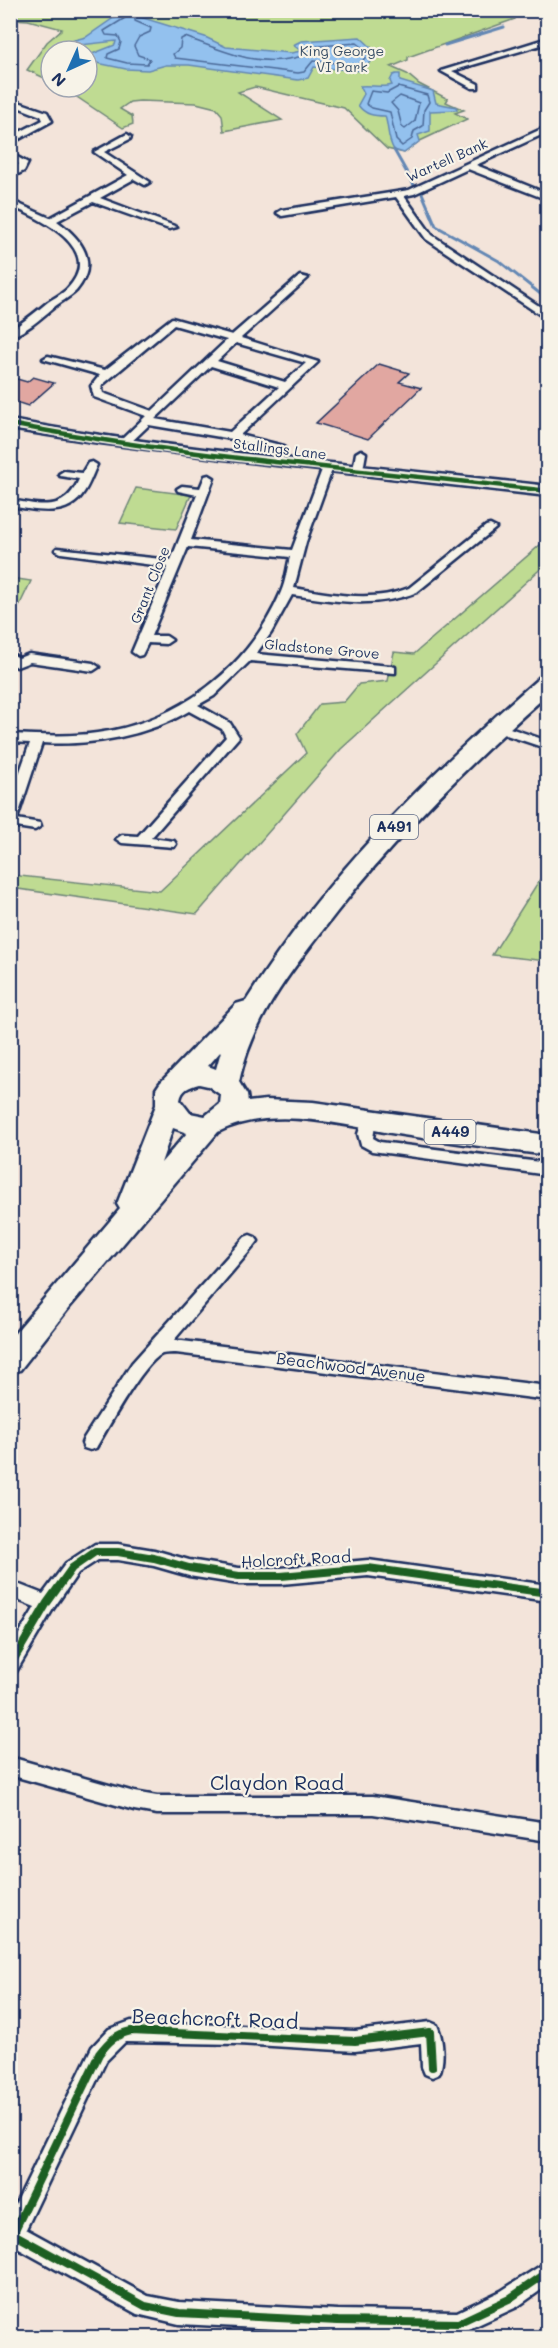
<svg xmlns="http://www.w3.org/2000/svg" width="558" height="2348" font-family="Mali,sans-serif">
<rect width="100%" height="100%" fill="#f3e4da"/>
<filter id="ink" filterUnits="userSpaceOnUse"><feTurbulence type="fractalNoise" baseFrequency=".0167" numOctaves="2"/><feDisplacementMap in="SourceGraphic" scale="12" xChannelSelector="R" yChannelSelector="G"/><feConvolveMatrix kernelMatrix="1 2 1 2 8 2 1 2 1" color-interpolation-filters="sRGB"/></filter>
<g filter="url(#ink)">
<path fill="#bfdb92" stroke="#6d8578" stroke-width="1.5" d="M513 10 515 19 408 57V60L391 67 407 74 419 84 448 99 446 102 464 110 455 113 467 119 420 141 404 153 387 149 344 108 255 87 238 92 282 120 224 131 222 115 216 108 196 103 140 101 130 102 120 109 132 116 133 124 123 128 62 87H87V51H51V81L27 70 47 42 62 29 28 20 11 19 10 11Z
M136 488 191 495 176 529 120 523Z
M547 539V563L341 749 197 914 11 888V875L160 891 306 753 297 734 320 704 344 702 359 684 388 681 394 652 414 654Z
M11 578 31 581 11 623 10 578Z
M547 868V961L492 955Z"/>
<path fill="#93c1ee" stroke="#6387b4" stroke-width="1.5" d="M125 10 141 11 140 17 205 37 226 47 291 53 301 51 293 45 301 41 360 37 371 47V61L361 71 314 67 308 78 298 80 189 65H166L148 70 126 69 87 61V56L115 45 116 41 80 45 74 40 86 37Z
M396 74H400V81L433 91 436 103 456 107 457 110 430 111V131L418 135 420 141 404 153 394 150C387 138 389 128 385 116 374 116 365 115 358 105L364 94 360 86C370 85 385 88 392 85L390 81 393 75Z"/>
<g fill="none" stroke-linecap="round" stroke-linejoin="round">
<path stroke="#4b6998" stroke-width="1.5" d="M127 10 125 18 104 31 106 35 118 36 121 42 119 49 108 54 107 58 127 63 147 64 150 59 138 55 134 46 139 37 150 32 151 28 135 21V10
M185 37C225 51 257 69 302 56L308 47 357 43 365 49V58L358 65 313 61 304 72 298 73 175 58 173 54 180 48 181 39Z
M398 87 427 95 429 102 424 110 423 126 414 131 412 139 402 146 396 140 390 112 372 108 366 104 371 91 387 93Z
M400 96 419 103 415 121 405 129 402 127 398 111 391 103Z"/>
<path stroke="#6387b4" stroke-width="3" d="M445 45 504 27
M394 150 415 187
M422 193 436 226 499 261 548 300"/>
</g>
<path fill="#e1a7a1" stroke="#1b2f5e" stroke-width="1.5" d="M379 364 409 373 399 382 421 388 368 439 316 423Z
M10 377 27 382 33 377 54 383 28 406 10 400Z"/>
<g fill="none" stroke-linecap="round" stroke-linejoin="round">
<g stroke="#1b2f5e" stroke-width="5">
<path id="street" d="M548 38V43L452 71 478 84V88H472L441 71Z
M10 99 47 112 52 121 10 144V137L43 120 41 116 10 104Z
M548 126V132L476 165 548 194V200L468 169 414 194 404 196 432 235 548 312V320L426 239 396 197 282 216 277 213 282 210 409 190Z
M127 134 131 137 130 139 104 152 150 182 145 185 134 179 100 198 177 227 169 229 93 202 57 221C82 239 100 263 76 291 69 298 60 302 53 308 40 319 27 331 10 337V330C24 322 36 312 48 302 54 298 62 294 67 289 106 249 40 218 10 206V200L50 218 128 175 94 152Z
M10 153 28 163 24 171 10 178V171L19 164 10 160Z
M300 276 308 278 241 338 318 362 240 435 284 446 282 464H274L273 462 274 450 232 439 149 425 129 444H121V440L146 416 94 397 91 386 100 375 43 359 48 356 105 370 172 318 232 335ZM174 325 227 340 152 411 103 393 101 386ZM236 343 306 363 285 382 217 361ZM211 366 279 387 230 432 155 419Z
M361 450 366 453 363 470 358 473 353 470 356 453Z
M92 462 97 465C92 475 89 486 82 495 66 518 34 510 10 506V500C41 505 65 513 79 479L60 476 59 474 64 471 82 473 88 463Z
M328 464 333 467 306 542 294 588C333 594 372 603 409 588L486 526 490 525 496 528 417 592C375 609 335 601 292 595L271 633 256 654 391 666 395 667V673L250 661 214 696 198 705 230 723 239 737 151 838 174 841 176 844 174 847 122 843 116 839 122 835 138 836 226 737 222 729 189 711C147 736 91 746 42 743L17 819 40 823 41 826 35 830 10 826V800L30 743 10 742V734C40 735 68 737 97 733 179 722 249 668 281 592 286 581 287 568 290 557L188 547 151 636H166L172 640 166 644 148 643 142 655 138 656 132 652 168 567 61 553 55 550 57 548 171 560 197 495 178 491 177 489 182 486 200 488 205 476 209 475 214 478 191 540 292 550 323 467Z
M10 653 19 658 29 654 93 663 99 667 93 671 30 662 17 667 10 663Z
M495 723 548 741V749L491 730 489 727 491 724Z
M369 1114 374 1116 376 1120 373 1138 380 1142 548 1163V1175L372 1151 361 1145 358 1134 364 1116Z
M250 1235 255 1237 258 1241 255 1245 174 1340 548 1386V1400L176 1353C172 1353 166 1353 162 1354 143 1363 108 1428 96 1448L90 1450 84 1448 82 1443 84 1438 132 1363 245 1237Z
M95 1544H118L154 1550 189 1560 239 1568H281L368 1560 548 1585V1601L368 1576 281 1584H239L189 1576 154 1566 118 1560H98L78 1573 53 1609 16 1672 10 1674V1649L35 1607 10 1597V1581L43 1594 66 1563Z
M10 1757 134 1792 157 1796H373L548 1823V1841L373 1814H157L134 1810 10 1775Z
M131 2021 355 2031 430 2022 437 2025C443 2038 445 2061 439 2074L432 2077 425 2074 422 2067 421 2043 355 2051 238 2044 125 2042 106 2061 26 2229 148 2296 179 2302 338 2310 457 2312 501 2291 548 2261V2285L517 2307 458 2334 338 2332 179 2324 137 2314 10 2244V2216L92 2047 109 2029Z"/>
</g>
<g stroke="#1b2f5e" stroke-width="5">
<path id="secondary" d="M10 420C188 453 369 465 548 486V496L223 459 93 442 10 429Z"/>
</g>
<g stroke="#1b2f5e" stroke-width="5">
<path id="highway" d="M548 675V694C464 768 386 846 319 935 284 980 251 1025 239 1082L247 1095 248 1102 266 1100 313 1102 548 1135V1155C499 1149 451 1142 403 1135 345 1126 273 1104 218 1132L68 1309 20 1370 10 1374V1339L120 1209 117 1204 156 1105V1089L160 1083 236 1004 246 1001C324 877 430 773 540 677ZM221 1051 216 1069 208 1066ZM199 1084 208 1086 221 1095 220 1104 205 1116 190 1113 180 1100C182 1089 189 1087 199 1084ZM173 1128 187 1133 161 1163Z"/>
</g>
<use href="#street" fill="#f7f3e8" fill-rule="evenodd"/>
<use href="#secondary" fill="#f7f3e8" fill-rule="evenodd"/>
<use href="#highway" fill="#f7f3e8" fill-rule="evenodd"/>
<g stroke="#f7f3e8" stroke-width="8">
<path id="cycleway-far1" d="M10 424C187 458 369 470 548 491"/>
</g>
<g stroke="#f7f3e8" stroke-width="11">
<path id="cycleway" d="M10 1666 47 1603 72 1568 95 1552H118L154 1558 189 1568 239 1576H281L368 1568 548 1593
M10 2232 145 2306 179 2313 338 2321 458 2323 509 2299 548 2272
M13 2234 99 2054C108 2042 116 2034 131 2031L355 2041 430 2032 432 2067"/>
</g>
<use href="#cycleway-far1" stroke="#1b5e20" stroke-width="4.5"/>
<use href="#cycleway" stroke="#1b5e20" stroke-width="8"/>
</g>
</g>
<g text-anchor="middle" stroke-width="4.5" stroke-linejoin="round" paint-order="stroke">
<g font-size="14" fill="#3c5168" stroke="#f7f3e8">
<text x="342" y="56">King George<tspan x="342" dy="16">VI Park</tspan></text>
</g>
<g font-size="14" fill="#1b2f5e" stroke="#f7f3e8">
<text transform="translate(447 160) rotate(-24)" y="5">Wartell Bank</text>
<text transform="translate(280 449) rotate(7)" y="5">Stallings Lane</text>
<text transform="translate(150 585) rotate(-68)" y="5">Grant Close</text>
<text transform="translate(322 649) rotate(5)" y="5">Gladstone Grove</text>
</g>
<g fill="#f7f3e8" stroke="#5d6a87" stroke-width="1.5">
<rect x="370" y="815" width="48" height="24" rx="4.5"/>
<rect x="424.5" y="1120" width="51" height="24" rx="4.5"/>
</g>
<g font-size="15" font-weight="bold" fill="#1b2f5e">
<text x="394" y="832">A491</text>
<text x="450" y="1137">A449</text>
</g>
<g font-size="16" fill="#1b2f5e" stroke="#f7f3e8">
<text transform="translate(351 1367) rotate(7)" y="6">Beachwood Avenue</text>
<text transform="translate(296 1559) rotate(-3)" y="6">Holcroft Road</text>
</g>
<g font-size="20" fill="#1b2f5e" stroke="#f7f3e8">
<text x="277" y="1790">Claydon Road</text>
<text transform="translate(215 2019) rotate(2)" y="7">Beachcroft Road</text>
</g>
</g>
<rect width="558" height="2348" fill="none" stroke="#f7f3e8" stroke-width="36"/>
<rect x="18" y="18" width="522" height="2312" fill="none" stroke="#1b2f5e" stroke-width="2" filter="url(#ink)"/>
<g transform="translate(69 69) rotate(225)"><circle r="28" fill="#f7f3e8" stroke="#9fa5b1" stroke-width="1.5"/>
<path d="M0-4.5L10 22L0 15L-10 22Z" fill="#1f6fb2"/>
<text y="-9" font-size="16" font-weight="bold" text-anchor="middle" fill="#1b2f5e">N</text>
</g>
</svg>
